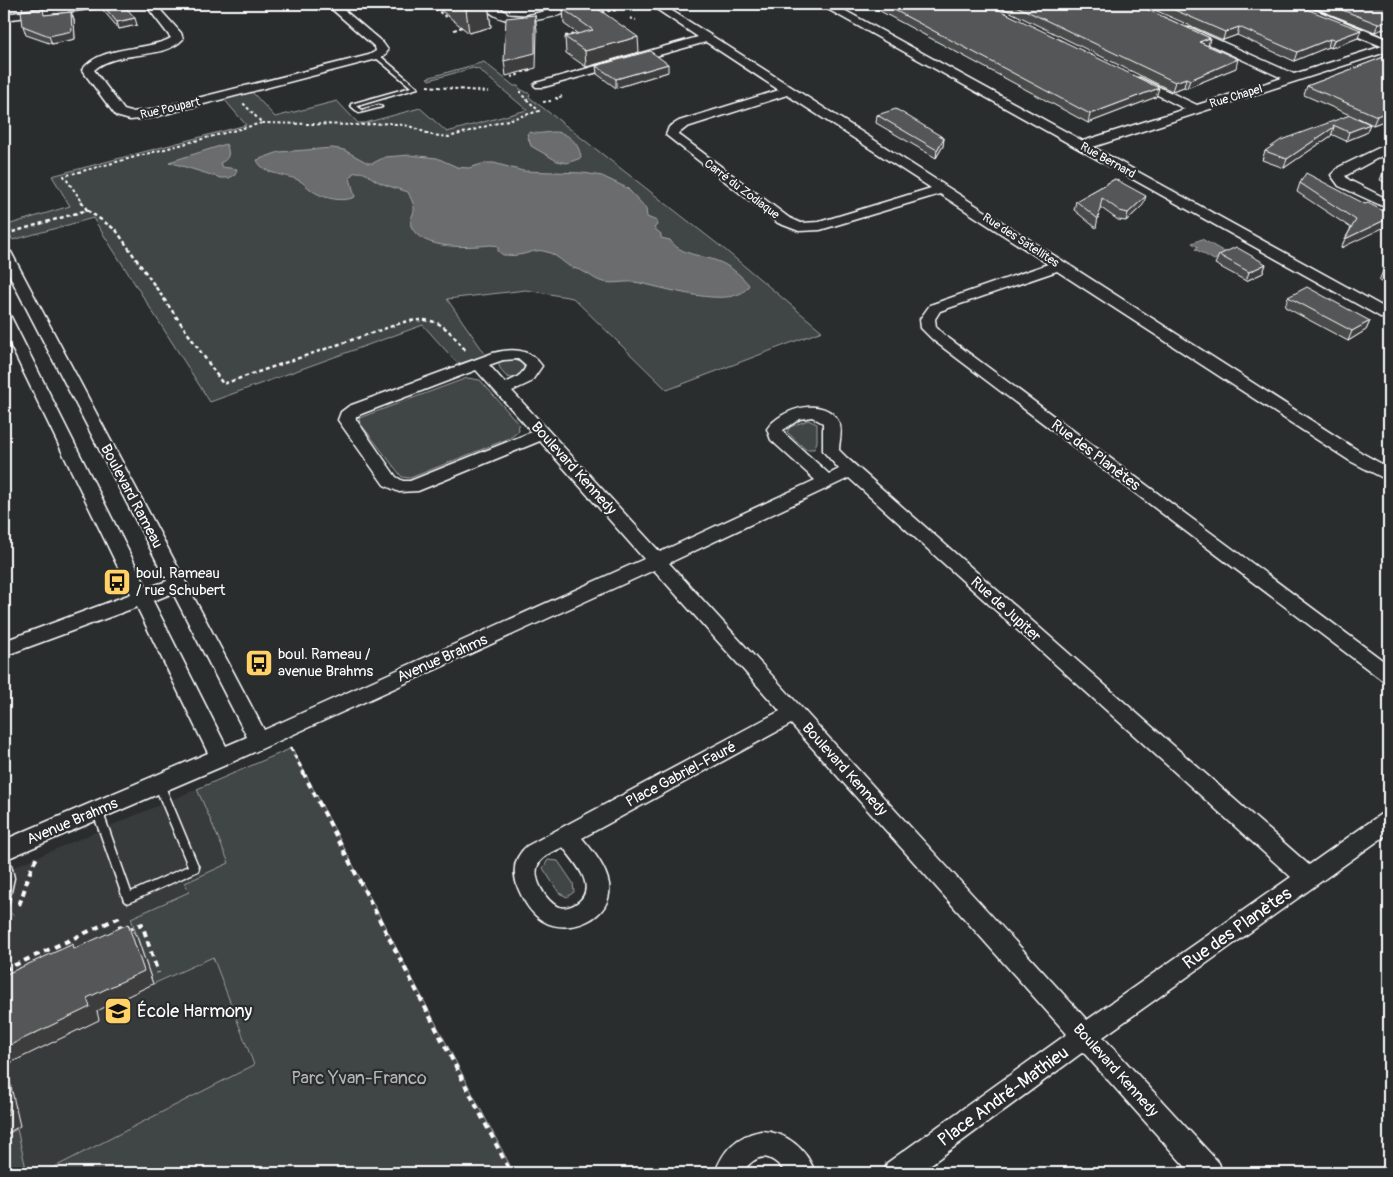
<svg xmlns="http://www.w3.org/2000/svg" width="1393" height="1177" font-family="Pangolin,sans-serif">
<rect width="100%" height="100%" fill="#2a2d2e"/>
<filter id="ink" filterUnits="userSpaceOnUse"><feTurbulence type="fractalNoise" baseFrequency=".02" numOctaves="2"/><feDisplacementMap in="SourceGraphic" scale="10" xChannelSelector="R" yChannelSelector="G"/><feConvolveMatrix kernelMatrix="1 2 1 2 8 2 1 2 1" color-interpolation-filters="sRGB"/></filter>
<g filter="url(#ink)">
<path fill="#373a3b" d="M197 789 229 863 185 884 294 1173H4V871Z"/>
<path fill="#414445" stroke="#a0a2a2" d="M484 62 514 86H518L520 89 530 94 529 97 724 249 822 331 667 390 573 298 526 290 447 299 486 355 458 364 423 325 210 402 93 218 13 240 4 226 70 206 52 176 246 125 224 99 252 92 275 117 337 101 358 123H365L420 108 447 132 527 110 478 69 473 68 429 80 427 78Z
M513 359 522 363 524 368C514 385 502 378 498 362Z
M467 378 480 380 518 423 519 431 510 438 410 478 402 477 360 423 359 418Z
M808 420 817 424V442L814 449H805L787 432 790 427Z
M292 748 514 1173H43L254 1065 213 957 153 984 131 918 189 892 185 883 229 863 197 789Z
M548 860 558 861 573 883 574 892 567 897 559 893 543 868Z
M17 1129 27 1173H4V1136Z"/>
<path fill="#6a6c6d" stroke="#a6a7a7" d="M530 132C540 135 544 132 554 132 568 132 580 144 581 158L567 163 557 161 531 146 527 134Z
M226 144C230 153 230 159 220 163L222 167 237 169 235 175 229 178H221L169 162Z
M333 148 344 150 368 163H373L385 157 410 155 437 158 457 167 469 168 485 163H494L523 171 584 173 602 176 627 188 646 208 647 217 657 221V225L654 228 661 234V238L670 240C680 255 702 255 717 261 729 265 742 276 749 285 736 313 657 285 634 282 622 281 612 285 600 281 594 279 589 274 584 272 579 269 574 269 569 266 563 262 555 254 547 252 536 248 529 254 518 255 513 256 508 255 503 255L498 251V246L491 245C470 247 421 251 411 226 409 218 415 214 414 207 413 202 410 197 408 192 399 189 390 187 381 183 370 179 366 169 353 173L350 178 355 197C342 203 321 198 310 189 306 186 303 182 298 180 285 174 263 175 257 160L279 152Z
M1202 239 1228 254 1214 260 1195 249 1198 247 1192 243Z"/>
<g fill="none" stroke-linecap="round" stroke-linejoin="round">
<g stroke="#fff" stroke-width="3">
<path id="service" d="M375 55H379L418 88 357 106 362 110 379 105 382 107 359 113 351 106V104L411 87 375 57Z
M159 780 163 781 164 784 199 868 198 871 128 903 124 901 123 898 92 810 93 807 97 806 101 807 102 810 131 892 188 866 154 784 155 781Z
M4 851 8 853 9 856 14 878 9 901 8 904 4 906Z"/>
</g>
<g stroke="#fff" stroke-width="3">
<path id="minor" d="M82 4H110L105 7 4 20V14Z
M145 4H155L181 33 183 39C163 61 117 49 94 70L124 110 131 112 150 110 369 55 376 51 375 47 326 4H337L383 43 388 50 385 55 377 59 150 118 130 120 116 116 82 70C102 44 145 52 171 38Z
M482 4H494L510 15 524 16 575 4H593L592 6C560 14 505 37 482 4Z
M649 4H661L712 36 1362 453 1389 468V481L1350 461 1057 271 940 311 935 319 936 327 943 334 1389 665V683L1382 680 933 340 921 328 920 319 930 305 1048 264 940 194 820 230 799 231 778 223 666 135 669 127 679 121 779 90 706 42 544 87H536L534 85 536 83 698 37ZM787 95 931 188 819 222 801 223 788 217 678 134 687 127Z
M821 4H833L1083 141 1185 109 1132 82 1130 80 1132 78H1140L1197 105 1282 78 1183 32 1182 30 1183 28H1191L1294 74 1389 44V51L1093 147 1389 310V320L1384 319 822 6Z
M1389 143V152L1345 176 1349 180 1389 200V209L1339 186 1331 175 1339 167Z
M4 248 11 252 264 730 644 559 540 441 418 491 399 492 384 485 338 420 341 412 349 406 493 353C512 348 530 348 542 366L531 382 512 391 660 552 815 480 771 440 767 429C780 409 826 394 839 423 843 431 839 441 839 450L847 458 1309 865 1381 814 1389 812V833L1103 1037 1219 1163 1222 1173H1191L1083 1052 919 1173H884L887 1163 1067 1034 791 724 582 838C593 851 606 867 609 884 614 919 568 936 543 921 531 914 523 900 518 888 512 872 514 857 527 846L780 711 654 570 228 764 4 860V840L208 753 137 607 4 656V641L131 594 4 332V313L9 314 11 317 147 588 167 581 4 265ZM518 359 526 366C522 376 514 379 505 383L489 365 503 360ZM476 370 532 432 410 481H403L396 477 355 418 361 414ZM812 417 823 423V451L839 469 829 474 785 434 783 430 800 419ZM849 478 1291 877 1087 1020 669 563ZM173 593 247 737 226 746 153 601ZM563 847C574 862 599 887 577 903 573 906 565 909 559 907 546 902 532 878 538 865 542 856 555 851 563 847Z
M761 1131C787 1132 807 1149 815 1173H786C770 1152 757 1152 742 1173H715C723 1150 736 1136 761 1131Z"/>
</g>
<g stroke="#fff" stroke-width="4">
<path id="tertiary" d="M1282 4H1300L1389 40V49L1284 7Z"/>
</g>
<path stroke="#fff" stroke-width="2" stroke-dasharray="3 2.5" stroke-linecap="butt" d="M436 6 433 7 446 17
M602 12 617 10
M630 18 636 20
M454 30 462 27
M565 36 581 33
M522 72 531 71
M511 77 518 75 516 73
M427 86 488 92
M558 99 556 98 563 96
M543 102 551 101
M262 123 359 125 389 123 409 126 432 135 449 137 539 111 521 94V91
M81 200 64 176 262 123 243 103"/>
<path stroke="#fff" stroke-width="2.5" stroke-dasharray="4 3" stroke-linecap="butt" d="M87 210 116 230 223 384 404 322C439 315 446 327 467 352
M6 234 87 210 80 199"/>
<path stroke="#fff" stroke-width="3" stroke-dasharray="5 4" stroke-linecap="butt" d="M290 747 304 773"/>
<path stroke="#fff" stroke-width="4" stroke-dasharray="6 5" stroke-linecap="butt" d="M303 772 511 1173
M19 905C26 888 28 871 38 856
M4 922 12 914
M128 930 142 924 158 973
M4 970 118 918 121 931"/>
<use href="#service" fill="#2a2d2e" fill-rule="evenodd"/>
<use href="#minor" fill="#2a2d2e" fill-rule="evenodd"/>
<use href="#tertiary" fill="#2a2d2e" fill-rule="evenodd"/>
</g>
<path fill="#494b4c" stroke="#fff" d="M101 4H123L137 25 119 29 102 9Z
M433 4H488L491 27 469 33Z
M867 4H987L1156 97 1088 123Z
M994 4H1135L1210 38 1208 46 1236 68 1187 88 1184 87 1172 91Z
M1141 4H1293L1358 38 1331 48 1328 47 1294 61 1237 35 1223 40Z
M1304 4H1389L1375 32Z
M563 9 639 52 586 67 566 53 565 37 578 34 564 24Z
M71 12 74 20 75 39 52 44 26 35 23 26 46 15Z
M1389 55V119L1373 125 1358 118 1370 124 1366 133 1346 141 1331 134V136L1284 168 1262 160 1265 151 1350 115 1304 95 1307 86Z
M596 66 668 72 616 88 597 74Z
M877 115 944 138 943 146 936 158 876 123Z
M1389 168V184L1380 180 1384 170Z
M1115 179 1143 205 1126 221 1118 220 1100 207 1096 228 1074 210 1076 201Z
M1300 183 1365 204 1341 248 1345 239 1351 228 1297 192Z
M1219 255 1266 264 1263 273 1246 281 1215 264Z
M1389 268V286L1379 281 1383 271Z
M1288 297 1370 321 1366 330 1348 341 1285 307Z"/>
<path fill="#3c3d3e" stroke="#fff" d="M21 4H45V7L23 10Z
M488 4 491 27 469 33 466 9Z
M71 12 74 20 75 39 52 44 49 36Z
M535 15 537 30 536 68 506 76 504 61Z
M135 18 137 25 119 29 117 22Z
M1389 20V27L1375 32 1378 24Z
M1239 27 1237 35 1223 40 1225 32Z
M1361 30 1358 38 1331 48 1334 40Z
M638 37 639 52 586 67 585 51Z
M1210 38 1208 46 1199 42Z
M1330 39 1328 47 1294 61 1297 52Z
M1238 59 1236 68 1187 88 1190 80Z
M668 64V72L616 88V79Z
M1186 78 1184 87 1172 91 1175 82Z
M1159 88 1156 97 1088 123 1090 114Z
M1389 111V119L1373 125 1377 116Z
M1370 124 1366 133 1346 141 1349 132Z
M1334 127 1331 136 1284 168 1287 159Z
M944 138 943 146 936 158 937 150Z
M1146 196 1143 205 1126 221 1128 213Z
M1389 218V225L1341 248 1345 239Z
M1266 264 1263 273 1246 281 1249 272Z
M1370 321 1366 330 1348 341 1352 331Z
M128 924 137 937 153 984 97 1011 99 1020 6 1065 20 1126 4 1135V1048Z"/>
<path fill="#555758" stroke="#fff" d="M102 4H123L135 18 117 22Z
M460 4H487L466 9Z
M584 4H591L638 37 585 51 565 37 593 30 563 9Z
M883 4H987L1159 88 1090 114Z
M1012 4H1135L1210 38 1199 42 1238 59 1190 80 1186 78 1175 82Z
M1161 4H1293L1361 30 1334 40 1330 39 1297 52 1239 27 1225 32Z
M1327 4H1389V20L1378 24Z
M43 8 44 15 71 12 72 31 49 36 23 26 21 11Z
M535 15V53L504 61 506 18Z
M650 51 668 64 616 79 596 66Z
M1389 55V111L1377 116 1307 86Z
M896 109 944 138 937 150 877 115Z
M1350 115 1370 124 1349 132 1333 125 1334 127 1287 159 1265 151 1281 140Z
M1389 168V173L1384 170Z
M1306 173 1365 204 1368 203 1389 214V218L1345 239 1356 220 1300 183Z
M1115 179 1146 196 1128 213 1120 211 1102 198 1098 219 1076 201Z
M1236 247 1266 264 1249 272 1219 255Z
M1389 268V274L1383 271Z
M1307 287 1370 321 1352 331 1288 297Z
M128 924 144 971 87 998 90 1007 4 1048V975L73 944 74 949Z
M4 1092 9 1114 4 1117Z"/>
</g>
<defs>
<g id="bus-square" transform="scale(1.4375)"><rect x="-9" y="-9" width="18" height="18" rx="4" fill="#ffd166" stroke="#2a2d2e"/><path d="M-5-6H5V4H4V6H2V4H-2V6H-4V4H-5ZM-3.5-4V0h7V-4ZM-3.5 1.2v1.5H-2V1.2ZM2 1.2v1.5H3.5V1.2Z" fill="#111"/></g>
<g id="school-square" transform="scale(1.4375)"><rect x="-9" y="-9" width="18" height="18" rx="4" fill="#ffd166" stroke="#2a2d2e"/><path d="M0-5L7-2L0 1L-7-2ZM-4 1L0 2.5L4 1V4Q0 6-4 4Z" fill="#111"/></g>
</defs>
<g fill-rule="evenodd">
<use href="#bus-square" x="117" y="582"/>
<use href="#bus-square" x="259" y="663"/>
<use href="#school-square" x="118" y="1011"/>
</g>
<g text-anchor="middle" stroke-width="4.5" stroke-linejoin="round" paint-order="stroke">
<g font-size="12" fill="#fff" stroke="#2a2d2e">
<text transform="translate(1236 96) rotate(-17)" y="4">Rue Chapel</text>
<text transform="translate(170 108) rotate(-13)" y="4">Rue Poupart</text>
<text transform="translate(1108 160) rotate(29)" y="4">Rue Bernard</text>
<text transform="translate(742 189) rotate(37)" y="4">Carré du Zodiaque</text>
<text transform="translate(1021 240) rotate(33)" y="4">Rue des Satellites</text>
</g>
<g font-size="15" fill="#fff" stroke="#2a2d2e">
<text transform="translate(1096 455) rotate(37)" y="5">Rue des Planètes</text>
<text transform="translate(574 468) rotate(48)" y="5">Boulevard Kennedy</text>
<text transform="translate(132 496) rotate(62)" y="5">Boulevard Rameau</text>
<text transform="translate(1006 609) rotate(42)" y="5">Rue de Jupiter</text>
<text transform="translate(442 658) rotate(-24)" y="5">Avenue Brahms</text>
<text transform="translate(845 769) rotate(48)" y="5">Boulevard Kennedy</text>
<text transform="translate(681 774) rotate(-28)" y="5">Place Gabriel-Fauré</text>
<text transform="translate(72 821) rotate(-23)" y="5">Avenue Brahms</text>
<text transform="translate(1116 1070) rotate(48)" y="5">Boulevard Kennedy</text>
</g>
<g font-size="15" fill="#fff" stroke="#2a2d2e" text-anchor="start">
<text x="136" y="578">boul. Rameau<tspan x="136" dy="17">/ rue Schubert</tspan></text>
<text x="278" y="659">boul. Rameau /<tspan x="278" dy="17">avenue Brahms</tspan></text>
</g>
<g font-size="18" fill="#fff" stroke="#2a2d2e">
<text transform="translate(1237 928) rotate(-35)" y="6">Rue des Planètes</text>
<text transform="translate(1003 1096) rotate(-36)" y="6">Place André-Mathieu</text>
</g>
<g font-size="18" fill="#fff" stroke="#2a2d2e" text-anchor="start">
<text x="137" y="1017">École Harmony</text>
</g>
<g font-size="18" fill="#b3b4b5" stroke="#2a2d2e">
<text x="359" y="1084">Parc Yvan-Franco</text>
</g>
</g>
<rect width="1393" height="1177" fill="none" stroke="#2a2d2e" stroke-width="20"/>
<rect x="10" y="10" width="1373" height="1157" fill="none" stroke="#fff" stroke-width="2" filter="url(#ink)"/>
</svg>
